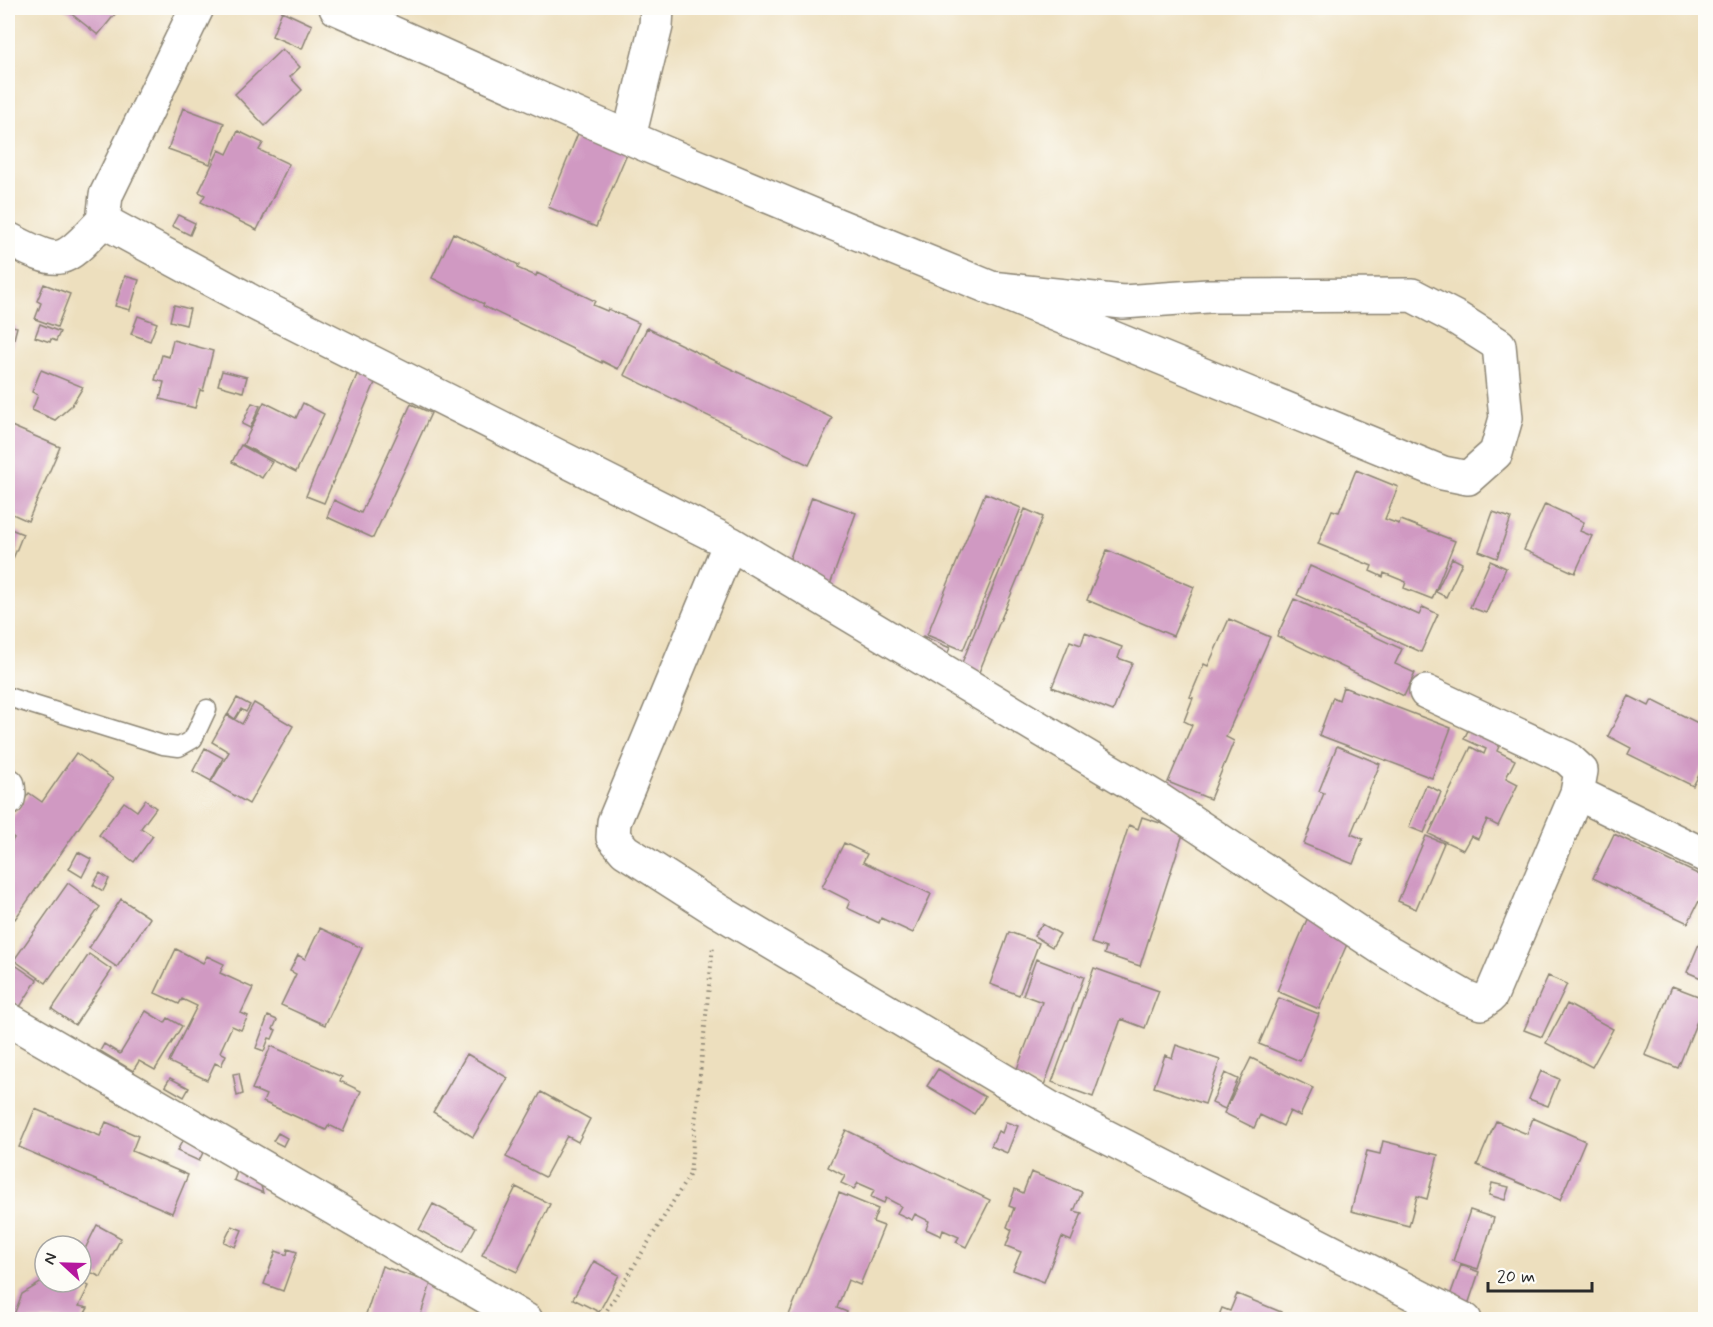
<svg xmlns="http://www.w3.org/2000/svg" width="1713" height="1327" font-family="Mynerve,sans-serif">
<rect width="100%" height="100%" fill="#fdfcf7"/>
<filter id="ink" filterUnits="userSpaceOnUse"><feTurbulence type="fractalNoise" baseFrequency=".0167" numOctaves="2"/><feDisplacementMap in="SourceGraphic" scale="12" xChannelSelector="R" yChannelSelector="G"/><feConvolveMatrix kernelMatrix="1 2 1 2 8 2 1 2 1" color-interpolation-filters="sRGB"/></filter>
<filter id="wash" filterUnits="userSpaceOnUse"><feTurbulence type="fractalNoise" baseFrequency=".008" numOctaves="4" result="noise"/><feDisplacementMap in="SourceGraphic" scale="24" xChannelSelector="R" yChannelSelector="G"/><feGaussianBlur stdDeviation="1.35" result="paint"/><feColorMatrix in="noise" values="0 0 0 0 0 0 0 0 0 0 0 0 0 0 0 0 0 1.4 0 .05"/><feComposite in="paint" operator="in"/></filter>
<g filter="url(#wash)">
<rect width="100%" height="100%" fill="#eddfbe"/>
<g id="blocks">
<path fill="#d099c2" d="M64 8H120L98 35Z
M282 11 312 25 302 49 272 36Z
M282 49 300 67 290 77 302 90 265 126 235 94Z
M183 108 224 123 210 164 168 149Z
M238 131 263 143 259 150 289 164 257 230 201 202 205 195 199 192 219 150 227 154Z
M579 131 628 151 596 227 548 207Z
M178 215 195 223 190 235 172 226Z
M453 233 519 265 517 268 536 276 537 273 595 301 593 305 607 311 608 309 639 323 618 369 602 361V363L483 306 484 304 432 278Z
M125 276 139 280 130 310 115 306Z
M44 284 70 294 57 327 35 319 41 303 37 301Z
M174 305 190 309 186 325 170 321Z
M138 316 157 323 150 341 131 334Z
M40 324 60 332 56 341 51 339 50 342 35 337Z
M8 325 17 327 8 362Z
M647 328 832 418 809 465 624 375Z
M173 340 213 351 203 391 200 390 195 408 160 399 164 382 155 380 162 355 169 357Z
M41 370 83 387 72 405 55 420 32 410 38 395 32 392Z
M359 370 377 378 324 503 306 496Z
M222 371 247 377 243 392 218 385Z
M264 402 296 418 303 403 324 414 296 472 243 445Z
M252 403 260 406 250 428 242 424Z
M411 404 431 413 373 538 327 517 334 500 361 513Z
M9 425 60 447 28 521 8 512V429Z
M241 445 272 462 262 478 232 462Z
M1356 470 1398 487 1385 519 1399 524 1401 520 1455 541 1432 599 1404 588 1406 582 1384 573 1383 577 1370 571 1372 566 1318 544 1332 510 1339 512Z
M985 493 1021 508 963 650 927 635Z
M812 497 856 513 830 585 786 569Z
M1545 504 1584 522 1580 531 1592 536 1575 573 1524 550Z
M1025 509 1043 517 977 677 959 670Z
M1493 512 1511 518 1497 558 1479 551Z
M8 528 23 534 8 571Z
M1107 550 1194 587 1173 636 1087 600Z
M1452 558 1462 563 1446 597 1436 592Z
M1490 561 1506 568 1486 613 1470 607Z
M1310 566 1419 615 1423 607 1438 614 1421 652 1297 595Z
M1294 599 1402 649 1395 664 1415 673 1404 696 1277 636Z
M1229 619 1270 637 1226 737 1234 741 1210 799 1168 782 1192 725 1184 721 1193 698 1190 697 1204 664 1208 666Z
M1085 633 1122 647 1118 658 1132 663 1113 711 1052 687 1070 641 1081 645Z
M923 636 950 648 944 661 917 650Z
M1343 687 1451 728 1432 778 1319 735 1333 697 1339 700Z
M1629 696 1649 706 1652 700 1706 727V762L1693 786 1628 754 1631 748 1608 736Z
M237 698 250 705 246 712 241 709 235 719 228 714Z
M254 703 293 726 249 804 211 782 229 752 212 742 227 715 242 724Z
M1473 720 1504 735 1497 751 1515 760 1506 778 1518 784 1498 826 1487 820 1478 839 1471 836 1463 850 1429 834 1471 747 1484 754 1486 749 1464 739Z
M1337 746 1380 764 1351 834 1363 839 1353 864 1304 844 1324 793 1319 791Z
M205 748 223 758 211 781 193 771Z
M76 753 113 779 15 919 8 914V847L14 838 8 833V823L29 793 42 802Z
M1426 785 1441 792 1424 833 1409 827Z
M145 800 156 808 141 828 153 836 134 862 99 835 124 802 137 811Z
M1142 817 1184 831 1140 966 1104 954 1106 948 1091 943 1129 825 1138 829Z
M1614 834 1706 878V887L1688 923 1593 878Z
M1426 836 1444 843 1416 909 1398 901Z
M844 843 867 854 863 862 931 894 913 933 881 918 879 923 847 908 850 901 822 887Z
M78 852 91 859 82 877 69 869Z
M100 873 109 879 103 891 93 885Z
M68 883 100 907 46 983 14 960Z
M121 899 150 918 117 967 89 948Z
M1308 917 1351 935 1319 1009 1277 991Z
M1042 924 1060 934 1052 947 1034 936Z
M320 928 362 948 325 1025 281 1005 296 974 290 971 298 955 305 959Z
M1009 932 1039 943 1019 995 990 984Z
M1699 944 1706 947V980L1687 972Z
M176 949 203 963 207 956 224 964 220 973 253 988 241 1013 248 1016 241 1030 232 1026 220 1052 226 1055 221 1066 215 1063 207 1080 169 1062 197 1006 182 999 179 1004 155 993Z
M89 954 112 970 75 1025 52 1009Z
M1036 959 1084 977 1043 1088 1014 1077 1042 1002 1023 995Z
M8 960 37 980 20 1007 8 998Z
M1094 968 1159 991 1145 1028 1121 1019 1093 1097 1052 1082Z
M1548 976 1567 984 1542 1037 1524 1030Z
M1672 986 1706 999 1678 1068 1645 1055Z
M1279 998 1319 1014 1300 1061 1259 1044Z
M1567 1004 1613 1029 1592 1067 1546 1043Z
M146 1011 165 1023 168 1018 182 1026 155 1070 139 1061 133 1071 100 1051 104 1044 120 1054Z
M268 1016 277 1020 273 1029 276 1030 272 1039 269 1038 264 1051 256 1048Z
M1176 1045 1220 1060 1205 1104 1154 1087 1165 1055 1172 1058Z
M271 1046 342 1077 340 1081 361 1091 343 1132 329 1125 326 1130 263 1102 266 1095 252 1089Z
M467 1054 508 1078 473 1137 433 1112Z
M1251 1058 1313 1088 1300 1116 1290 1111 1283 1126 1260 1115 1254 1128 1224 1113Z
M938 1069 985 1097 974 1114 927 1086Z
M1541 1071 1559 1079 1548 1106 1529 1099Z
M239 1073 243 1094 237 1096 233 1074Z
M1225 1073 1238 1079 1225 1109 1212 1103Z
M170 1078 189 1088 184 1097 165 1086Z
M541 1092 590 1119 578 1142 567 1136 545 1177 506 1157Z
M35 1109 100 1136 106 1122 138 1136 132 1151 188 1175 172 1213 19 1147Z
M1533 1118 1585 1141 1560 1200 1477 1165 1496 1121 1527 1134Z
M1006 1122 1018 1126 1007 1153 991 1146 998 1131 1002 1133Z
M846 1130 990 1200 966 1247 956 1242 959 1237 943 1230 941 1236 926 1229 929 1221 915 1214 912 1220 897 1213 901 1206 886 1198 884 1203 871 1197 874 1190 858 1183 854 1189 841 1183 845 1176 828 1167Z
M278 1133 287 1138 283 1146 273 1141Z
M185 1136 206 1146 199 1161 177 1151Z
M1383 1141 1438 1155 1427 1199 1417 1196 1409 1226 1351 1211 1367 1151 1380 1154Z
M240 1164 257 1172 263 1193 234 1180Z
M1031 1172 1082 1192 1074 1211 1082 1213 1071 1241 1062 1237 1044 1282 1013 1270 1021 1252 1006 1246 1012 1230 1007 1227 1014 1208 1009 1206 1015 1189 1023 1193Z
M1492 1183 1509 1187 1505 1200 1489 1195Z
M516 1187 550 1204 517 1272 482 1255Z
M839 1193 878 1209 873 1222 884 1226 860 1285 848 1280 837 1308 847 1312 844 1320H787Z
M433 1204 476 1227 462 1253 419 1230Z
M1470 1210 1494 1218 1478 1269 1453 1261Z
M97 1225 121 1238 101 1277 81 1268V1257Z
M232 1226 242 1230 235 1247 224 1242Z
M288 1249 297 1252 283 1291 264 1284 276 1251 287 1255Z
M594 1261 619 1275 599 1312 573 1299Z
M1461 1265 1479 1272 1466 1311 1447 1304Z
M382 1266 431 1283 419 1320H364Z
M45 1280V1282H81L89 1286 79 1306 88 1308 81 1320H12L22 1294Z
M1237 1294 1281 1312 1278 1320H1217L1222 1308 1230 1311Z"/>
</g>
</g>
<g filter="url(#ink)">
<use href="#blocks" fill-opacity="0" stroke="#8c8574" stroke-width="1.5"/>
<g fill="none" stroke-linecap="round" stroke-linejoin="round">
<g stroke="#8c8574" stroke-width="21">
<path id="lane" d="M8 697 163 745 179 747 193 739 207 709"/>
</g>
<g stroke="#8c8574" stroke-width="36">
<path id="street" d="M197 8 106 195 103 221 256 304 730 543 1159 800 1389 953 1465 997 1481 1003 1491 996 1577 793 1706 856
M336 8C452 59 567 112 684 161 936 267 1189 370 1443 473L1468 478 1496 453 1506 418 1499 345 1458 319 1412 295 1208 296 1123 302 990 288
M629 137 656 26 657 8
M8 239C21 245 46 260 60 257 75 254 92 231 103 221
M730 543 614 822 613 837 625 851 717 910 1050 1108 1465 1320
M1426 692 1567 758 1581 771 1577 793
M8 785 9 794 8 799
M8 1019 526 1320"/>
</g>
<path stroke="#8c8574" stroke-width="4" stroke-dasharray="1.5 4.5" stroke-linecap="butt" d="M601 1320 690 1174 713 946"/>
<use href="#lane" stroke="#fff" stroke-width="18"/>
<use href="#street" stroke="#fff" stroke-width="33"/>
</g>
</g>
<rect width="1713" height="1327" fill="none" stroke="#fdfcf7" stroke-width="30"/>
<g transform="translate(63 1264) rotate(292)"><circle r="28" fill="#fdfcf7" stroke="#a9a8a5" stroke-width="1.5"/>
<path d="M0-4.5L10 22L0 15L-10 22Z" fill="#b5179e"/>
<text y="-9" font-size="16" font-weight="bold" text-anchor="middle" fill="#2b2b2b">N</text>
</g>
<path d="M1488 1282v9h104v-9" fill="none" stroke="#2b2b2b" stroke-width="3"/>
<text x="1497" y="1282" font-size="18" fill="#2b2b2b" stroke="#fdfcf7" stroke-width="4.5" paint-order="stroke">20 m</text>
</svg>
